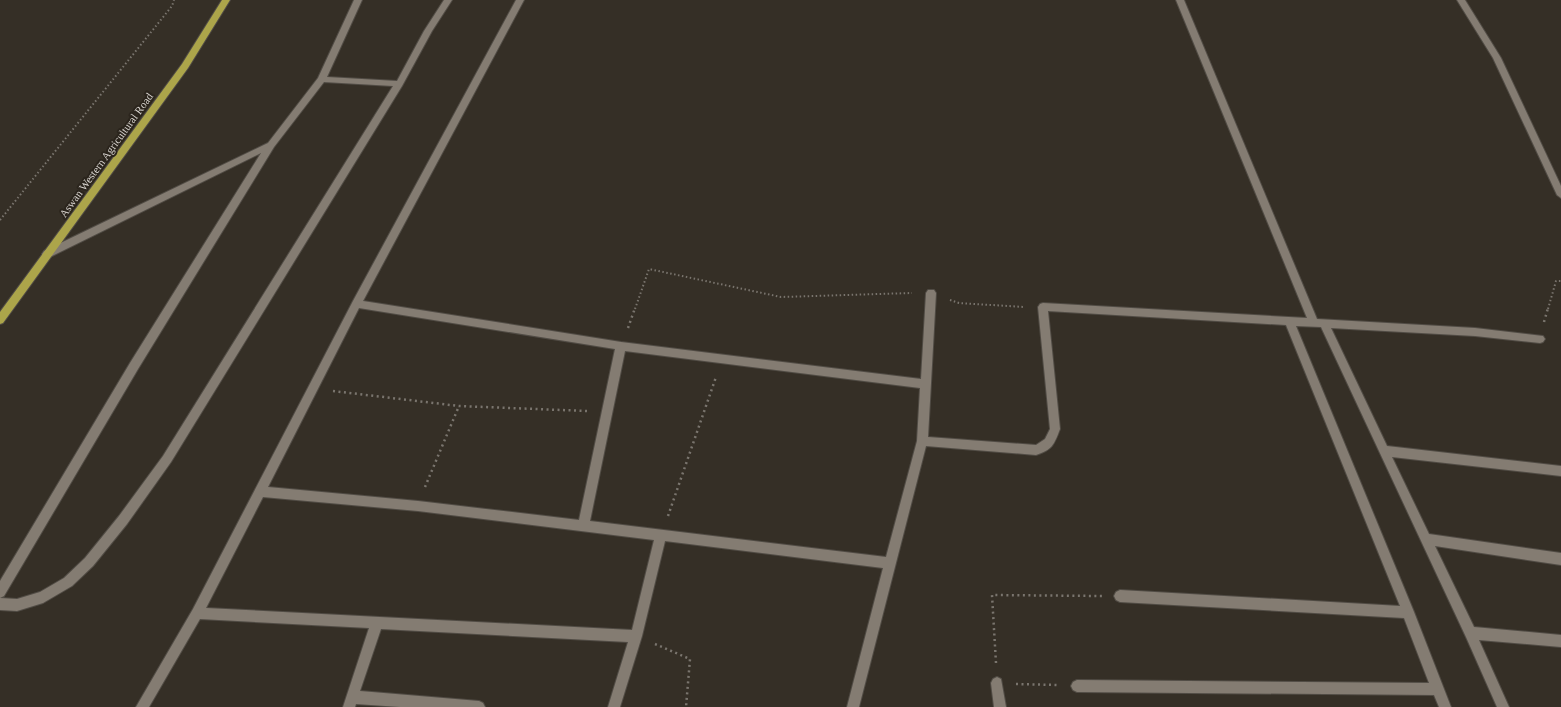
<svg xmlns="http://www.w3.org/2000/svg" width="1561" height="707" font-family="Georgia,serif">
<rect width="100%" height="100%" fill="#352f26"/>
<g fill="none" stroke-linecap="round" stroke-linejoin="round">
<g stroke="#514c45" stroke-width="2">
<path id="minor" d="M354 0H362L327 77 397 81 424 31 444 0H452L432 31 402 86 171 462 127 524 93 566 72 586 43 603 17 611 0 610V598L17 599 40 592 64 578 85 558 119 516 163 456 393 86 324 82 274 147 138 369 4 596 0 598V581L130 363 261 153 50 257H44L42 254 44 251 268 143 318 78Z
M516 0H524L363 301 621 342 921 379 926 293 928 290H934L936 293 928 437 1036 445 1045 439 1050 429 1038 307 1040 304 1043 303 1307 318 1176 0H1184L1317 319 1475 328 1543 336 1545 339 1543 342 1540 343 1475 336 1331 328 1387 446 1561 466V476L1392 457 1429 534 1561 553V565L1435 546 1474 627 1561 635V647L1479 640 1509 707H1497L1466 637 1321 327 1296 326 1414 612 1451 707H1439L1434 695 1077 692 1073 690 1071 686 1073 682 1077 680 1429 683 1404 618 1120 602 1116 600 1114 596 1116 592 1120 590 1400 606 1286 325 1048 311 1060 429C1054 445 1052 450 1036 455L926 446 859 707H847L883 568 665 541 642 636 620 707H608L628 642 381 629 360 691 479 701 483 703 485 707H400L356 704 355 707H343L369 628 200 619 149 707H136L193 609 353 301ZM359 308 615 349 579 520 418 501 268 487ZM625 351 920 388 917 441 886 557 590 521ZM263 497 418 511 654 540 632 630 206 608Z
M1457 0H1465L1501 58 1561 186V198L1557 195 1493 58Z
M997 677 1001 679 1006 707H994L991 683 993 679Z"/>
</g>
<g stroke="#514c45" stroke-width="2">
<path id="primary" d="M222 0H230L188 68 3 323 0 324V312L182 64Z"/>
</g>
<path stroke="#7a756e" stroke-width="2" stroke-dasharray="1.5 2.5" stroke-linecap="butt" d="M0 220 172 6 174 0
M950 300 959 303 1024 307
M635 309 649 269 781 297 912 293
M1548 309 1556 281H1561"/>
<path stroke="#7a756e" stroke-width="2.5" stroke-dasharray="2 3.5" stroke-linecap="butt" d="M1544 322 1548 308
M628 328 635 308
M333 391 459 406 587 411
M425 487 459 406
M668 516 716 377
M655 644 690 659 686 707
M996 663 992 595 1102 596
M1016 684 1059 685"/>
<use href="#minor" fill="#847c72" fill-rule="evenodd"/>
<use href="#primary" fill="#aca54a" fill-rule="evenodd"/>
</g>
<g text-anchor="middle" stroke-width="4" stroke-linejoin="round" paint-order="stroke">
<g font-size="11" fill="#d8d4cf" stroke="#2b251d">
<text transform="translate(106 155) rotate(-54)" y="4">Aswan Western Agricultural Road</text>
</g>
</g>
</svg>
